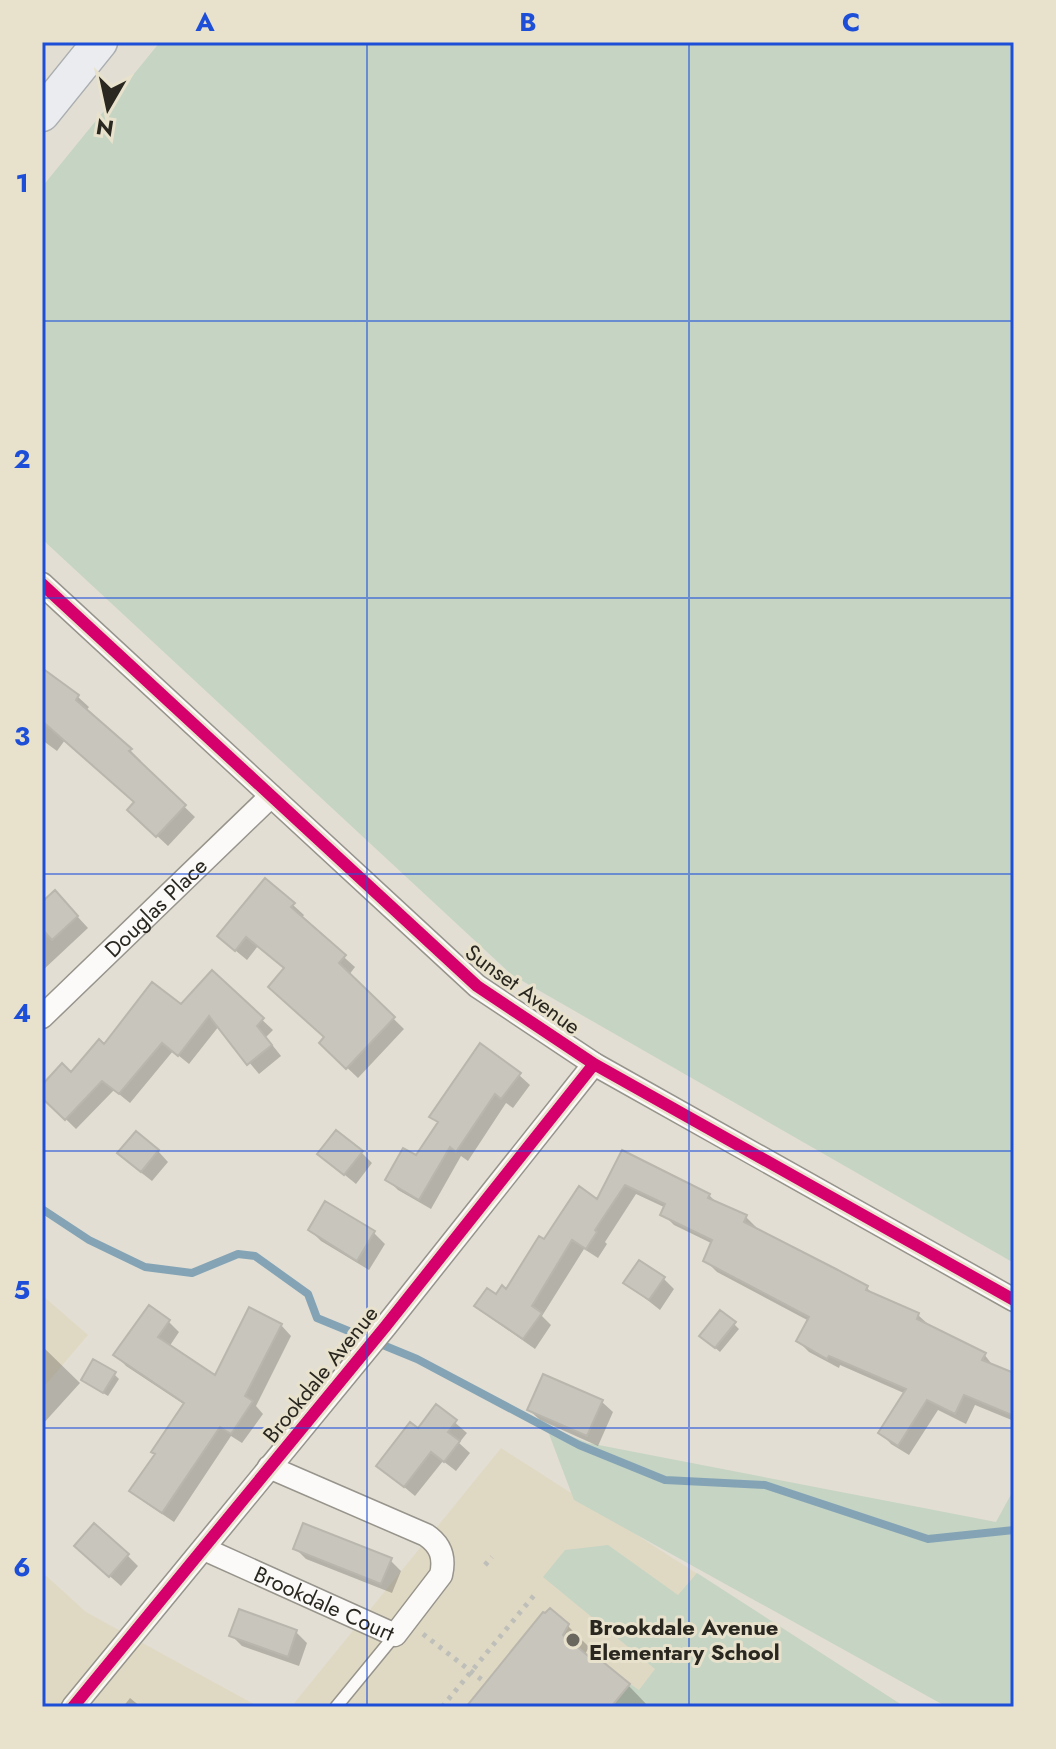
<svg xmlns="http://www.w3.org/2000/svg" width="1056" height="1749" font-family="Jost,sans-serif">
<rect width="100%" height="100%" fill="#e2ded3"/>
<path fill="#dfd9c4" d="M42 1295 88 1335 42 1389Z
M501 1448 905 1707H291Z
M42 1572 86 1612 259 1707H42Z"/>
<path fill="#c6d4c3" d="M160 42H1014V1263L512 975 42 539V187Z
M546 1426 588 1443 996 1522 1014 1489V1707H947L574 1500Z
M608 1545 678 1595 697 1573 905 1707H611L630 1684 639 1690 655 1669 543 1577 565 1550Z"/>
<path fill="#0003" d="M42 679 78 697 89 707 86 711 130 750 141 761 139 763 195 817 168 846 140 820 136 803 65 740 57 751 42 740Z
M66 904 88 928 42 971V905Z
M293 905 304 915 301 919 355 967 349 975 404 1029 358 1078 321 1043 326 1038 286 969 258 946 247 960 230 946Z
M212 973 273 1030 266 1037 281 1056 259 1074 219 1026 189 1064 173 1051 130 1103 114 1090 76 1129 42 1096V1088L71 1075 104 1046 181 1007Z
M519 1075 530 1085 513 1108 506 1103 468 1161 461 1156 431 1209 398 1190 387 1179 417 1158 439 1124 432 1116Z
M158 1151 168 1162 152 1181 130 1164Z
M361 1152 372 1163 356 1184 319 1154Z
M623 1153 709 1195 719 1205 745 1216 756 1227 755 1230 867 1288 874 1295 918 1315 929 1325 984 1354 994 1367 1014 1375V1421L975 1405 966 1424 938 1410 909 1455 891 1444 881 1433 906 1394 840 1365 839 1368 809 1352 798 1341 809 1321 717 1272 706 1261 713 1244 674 1225 663 1214 666 1208 636 1194 605 1242 607 1244 598 1258 584 1249 542 1316 551 1325 535 1349 488 1316 477 1306 507 1291 544 1242 598 1202Z
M326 1204 374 1233 385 1244 369 1270 321 1241 310 1230Z
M664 1279 674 1289 660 1310 626 1283Z
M169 1322 179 1332 169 1347 215 1378 281 1325 291 1336 256 1406 263 1414 242 1443 231 1436 174 1522 143 1501 132 1490 185 1405 126 1366 116 1355Z
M734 1324 739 1329 720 1352 706 1340Z
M42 1346 80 1383 42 1425Z
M114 1374 119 1379 108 1396 88 1384Z
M602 1402 613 1412 598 1446 540 1420 529 1410Z
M437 1407 467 1433 459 1443 470 1453 456 1471 443 1461 415 1496 379 1466 418 1431Z
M295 1548 390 1560 401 1571 392 1593 306 1559Z
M87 1556H128L138 1566 121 1586Z
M568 1626 589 1647 584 1656 628 1685 649 1707H469Z
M296 1632 307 1643 299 1666 242 1646 231 1635Z
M130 1698 141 1707H123Z"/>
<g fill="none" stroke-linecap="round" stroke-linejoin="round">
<path stroke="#84a4b6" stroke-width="8" d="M42 1209 89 1240 145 1267 192 1273 238 1254 255 1256 308 1294 317 1318 417 1359 579 1445 665 1480 765 1485 928 1539 1014 1530"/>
</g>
<path fill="#c8c5bc" stroke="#b9b6ae" stroke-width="2" d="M42 668 79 695 76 700 132 749 129 751 186 805 156 837 127 810 134 802 42 721Z
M265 878 295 903 291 907 346 955 339 963 395 1017 346 1069 319 1043 324 1037 268 987 284 968 246 937 235 951 217 936Z
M55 890 78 916 52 940 42 929V902Z
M212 970 264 1018 257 1026 272 1045 247 1065 209 1016 178 1056 162 1043 119 1094 102 1081 65 1120 42 1098V1085L62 1063 71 1072 99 1039 104 1044 152 982 181 1004Z
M480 1043 521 1073 501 1099 495 1094 456 1152 450 1147 419 1200 385 1180 403 1148 416 1155 438 1122 429 1117Z
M336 1130 363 1151 344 1175 317 1154Z
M136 1131 159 1150 141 1172 117 1153Z
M622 1150 710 1194 708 1198 747 1215 744 1222 836 1269 868 1286 866 1290 919 1313 917 1319 986 1353 982 1360 1014 1373V1416L964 1395 955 1414 927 1400 898 1446 878 1433 906 1389 829 1356 827 1359 796 1341 809 1317 703 1261 712 1240 660 1215 665 1204 625 1185 595 1230 597 1232 586 1249 572 1240 532 1306 542 1313 523 1339 474 1306 487 1288 496 1294 502 1285 506 1289 539 1236 544 1239 579 1186 597 1199Z
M325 1201 375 1231 357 1261 308 1230Z
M639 1260 665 1277 649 1300 623 1283Z
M149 1305 170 1320 158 1337 215 1375 249 1307 282 1324 245 1396 253 1401 231 1434 220 1427 162 1513 129 1491 155 1454 151 1452 184 1403 113 1355Z
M720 1310 736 1322 715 1348 699 1336Z
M93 1359 116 1372 103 1393 81 1380Z
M543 1374 603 1400 587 1436 527 1410Z
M436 1404 457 1420 448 1432 460 1441 444 1462 431 1452 404 1487 376 1466 410 1422 418 1428Z
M94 1523 129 1554 109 1577 74 1546Z
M303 1523 392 1558 381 1584 293 1549Z
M550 1608 569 1624 563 1635 593 1660 597 1657 630 1684 611 1707H466L543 1612 545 1613Z
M239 1609 297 1630 288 1657 229 1636Z"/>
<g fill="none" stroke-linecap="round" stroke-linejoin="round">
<g stroke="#97948c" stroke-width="14">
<path id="service" d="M336 1707 395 1635"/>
</g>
<g stroke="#97948c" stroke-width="25">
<g id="minor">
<path d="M42 584 477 986 594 1064 1014 1300"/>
<path id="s1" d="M42 1017 271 796"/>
<path id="s2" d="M204 1549 395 1635 441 1575C445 1558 441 1545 426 1535L269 1467"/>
<path d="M73 1707 385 1327 594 1064"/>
</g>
</g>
<g stroke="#aaaeb0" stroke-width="37">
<path id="primary" d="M42 114 100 42"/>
</g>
<path stroke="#bfbfba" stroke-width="5" stroke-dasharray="4 6" stroke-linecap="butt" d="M485 1565 492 1557
M423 1634 486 1683
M442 1707 536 1593"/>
<use href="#service" stroke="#fbfaf8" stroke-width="11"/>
<use href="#minor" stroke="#fbfaf8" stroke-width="22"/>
<use href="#primary" stroke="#eaecef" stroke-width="34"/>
<g stroke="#e8e2cd" stroke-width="17">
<path id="cycleway" d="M42 584 477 986 594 1064 1014 1300
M73 1707 385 1327 594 1064"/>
</g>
<use href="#cycleway" stroke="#d6006c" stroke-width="12"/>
</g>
<path fill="none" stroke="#1d4ed8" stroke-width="2" stroke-opacity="0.55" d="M367 42V1707M689 42V1707M42 321H1014M42 598H1014M42 874H1014M42 1151H1014M42 1428H1014"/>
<circle fill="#6a675e" stroke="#e8e2cd" stroke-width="3" cx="573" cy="1640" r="8"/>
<g text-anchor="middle" stroke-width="6" stroke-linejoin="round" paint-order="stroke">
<g font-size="22" fill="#29271f" stroke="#e8e2cd">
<text dy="8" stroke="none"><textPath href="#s1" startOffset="158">Douglas Place</textPath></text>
<text transform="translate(523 989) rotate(36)" y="8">Sunset Avenue</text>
<text transform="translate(320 1374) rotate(-51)" y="8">Brookdale Avenue</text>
<text dy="8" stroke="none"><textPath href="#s2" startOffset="132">Brookdale Court</textPath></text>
</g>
<g font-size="22" font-weight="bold" fill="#29271f" stroke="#e8e2cd" text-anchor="start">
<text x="589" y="1635">Brookdale Avenue<tspan x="589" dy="25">Elementary School</tspan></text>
</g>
</g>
<rect width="1056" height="1749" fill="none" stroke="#e8e2cd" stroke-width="88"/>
<g transform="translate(108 108) rotate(189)" stroke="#e8e2cd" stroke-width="6" paint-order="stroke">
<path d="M0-6L14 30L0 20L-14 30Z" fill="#29271f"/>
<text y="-12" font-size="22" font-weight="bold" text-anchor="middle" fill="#29271f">N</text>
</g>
<rect x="44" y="44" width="968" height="1661" fill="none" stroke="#1d4ed8" stroke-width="3"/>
<g font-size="26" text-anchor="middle" font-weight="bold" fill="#1d4ed8">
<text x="205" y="31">A</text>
<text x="528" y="31">B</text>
<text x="851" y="31">C</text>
<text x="22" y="192">1</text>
<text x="22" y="468">2</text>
<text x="22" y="745">3</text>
<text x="22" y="1022">4</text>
<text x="22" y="1299">5</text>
<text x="22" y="1576">6</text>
</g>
</svg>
